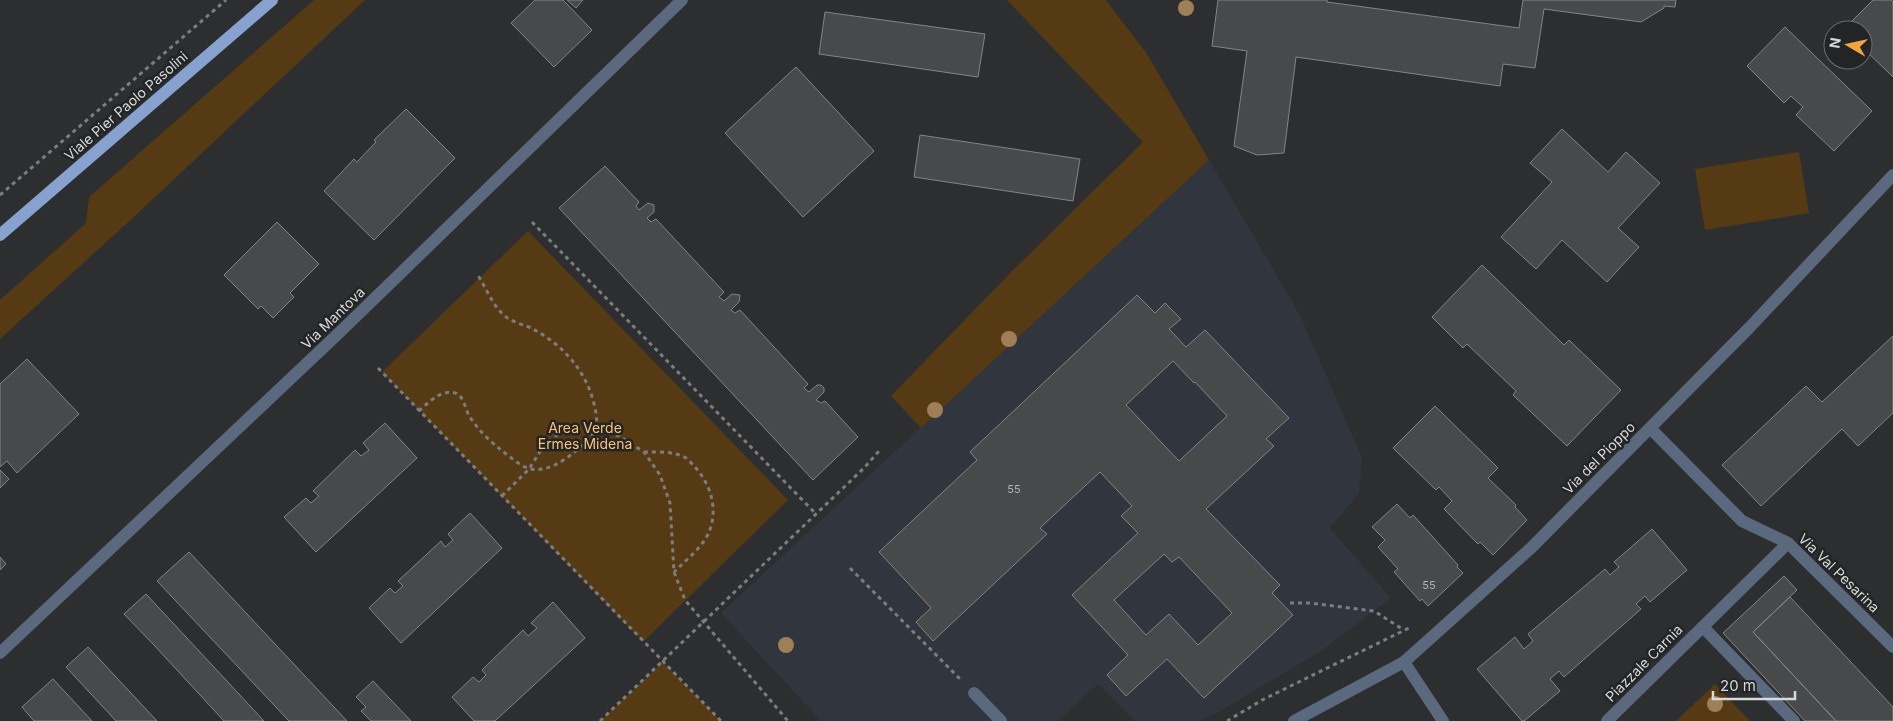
<svg xmlns="http://www.w3.org/2000/svg" width="1893" height="721" font-family="Inter,sans-serif">
<rect width="100%" height="100%" fill="#2d2e30"/>
<path fill="#31353d" d="M1209 160 1300 315 1362 458 1359 493 1330 528 1391 598 1320 652 1220 711 1200 721H1135L1098 684 1058 721H821L721 613Z"/>
<path fill="#563a14" d="M314 0H365L136 215 0 339V300L86 223 89 197Z
M1007 0H1106L1147 54 1209 160 921 428 891 396 1011 272 1143 142Z
M1799 152 1809 213 1705 230 1695 169Z
M528 231 788 500 643 642 382 372Z
M663 662 721 721H600Z
M1715 684 1750 721H1676Z"/>
<path fill="#47494b" stroke="#838487" fill-rule="evenodd" d="M535 0H563L592 30 554 67 511 23Z
M567 0H583L576 8Z
M1218 0H1327V2L1519 28 1523 0H1676L1675 7 1664 6V8L1641 22 1544 9 1535 68 1503 64 1500 86 1296 57 1284 153 1257 155 1234 146 1247 51 1212 46Z
M1873 0H1891L1893 2V77L1863 48V30L1844 29Z
M825 12 985 34 978 77 819 54Z
M1785 27 1872 111 1834 151 1796 115 1803 107 1791 96 1784 103 1747 66Z
M796 67 874 151 803 217 725 133Z
M406 109 455 158 374 240 324 191 354 159 357 162 376 142 374 140Z
M1562 129 1608 172 1626 152 1660 183 1618 228 1639 247 1607 282 1562 240 1536 269 1501 237 1552 182 1530 163Z
M920 135 1080 159 1073 201 914 177Z
M605 166 639 202 636 206 639 210 648 203 654 205V212L647 218 651 222 656 219 724 292 719 297 724 301 732 294 740 295 739 302 731 310 735 313 740 310 808 384 804 388 809 392 817 385H821L824 388V392L816 400 821 403 825 401 858 437 813 480 559 208Z
M277 222 319 264 290 293 294 297 273 318 261 306 258 309 224 275Z
M1482 265 1564 345 1569 340 1621 390 1567 446 1513 395 1516 391 1467 344 1463 348 1432 317Z
M1137 295 1155 313 1165 303 1181 319 1169 329 1186 347 1205 330 1289 418 1266 439 1274 446 1206 509 1280 585 1272 593 1293 615 1204 698 1167 659 1126 696 1107 675 1128 655 1072 595 1138 533 1121 516 1132 506 1100 472 1040 528 1047 534 933 641 916 622 931 608 879 552 977 460 970 452ZM1173 361 1194 383 1195 382 1227 416 1179 461 1126 405ZM1164 554 1172 562 1179 557 1232 613 1198 645 1169 614 1146 635 1114 600Z
M1893 336V413L1858 446 1842 429 1761 506 1722 465 1806 386 1822 402Z
M27 359 79 414 17 473 7 461 0 467V384Z
M1435 406 1498 468 1488 478 1516 505 1515 507 1527 520 1493 555 1480 542 1478 544 1444 509 1452 501 1439 487 1436 490 1393 448Z
M385 423 417 458 316 552 284 517 306 498 311 503 319 496 313 491 355 450 361 456 369 450 363 443Z
M0 470 9 479 0 488Z
M1397 504 1410 518 1413 515 1458 565 1457 567 1463 573 1428 606 1422 599 1420 601 1394 572 1398 569 1378 547 1385 540 1372 527Z
M470 513 502 548 401 643 369 608 390 588 395 593 403 586 398 581 441 541 445 547 453 540 448 534Z
M1652 529 1687 570 1650 602 1645 596 1636 604 1641 609 1564 677 1559 671 1550 679 1560 691 1524 721H1522L1477 669 1515 637 1524 649 1533 641 1528 634 1605 569 1610 575 1619 567 1614 562Z
M189 552 347 721H289L157 581Z
M0 557 6 564 0 570Z
M1784 576 1797 590 1753 632 1836 721H1805L1723 633Z
M146 594 264 721H224L153 644 124 614Z
M1790 597 1893 707V721H1836L1753 632Z
M553 602 585 638 495 721H474L452 697 473 677 479 682 486 675 482 670 523 630 528 636 537 628 531 623Z
M88 647 157 721H116L66 667Z
M53 679 92 721H34L22 707Z
M373 681 411 721H371L361 711 366 707 356 697Z"/>
<g fill="none" stroke-linecap="round" stroke-linejoin="round">
<path stroke="#7c7d7f" stroke-width="3" stroke-dasharray="4 4" stroke-linecap="butt" d="M0 195 226 0
M532 222 816 514
M378 368 721 721
M419 411C428 403 441 389 455 393 464 395 465 410 470 417 478 430 490 441 501 450 509 456 520 466 530 469 551 473 572 455 586 442 599 431 598 419 594 404 586 370 562 344 531 328 522 324 511 322 504 315 492 305 486 287 477 274
M644 452C658 452 674 451 686 458 689 460 692 464 694 466 712 485 720 514 706 538 698 551 685 561 674 572
M502 496 529 469 541 450 552 438 565 431 577 428 597 429 619 436 644 452 660 475 670 503 674 572 685 600 788 721
M850 568 961 680
M1290 603H1309L1374 611 1404 630
M600 721 864 468 879 451
M1227 721 1264 699 1409 628"/>
<path stroke="#5b697e" stroke-width="12" d="M1650 428 1742 521 1788 543 1893 647
M1703 627 1794 721
M0 653 341 331 682 0
M1404 662 1443 721
M974 693 1001 721
M1294 721 1404 662 1531 548 1750 327 1893 175
M1607 721 1788 543"/>
<path stroke="#87a2ce" stroke-width="12" d="M0 235 272 0"/>
</g>
<g fill="#9f7f57">
<circle cx="1186" cy="8" r="8"/>
<circle cx="1009" cy="339" r="8"/>
<circle cx="935" cy="410" r="8"/>
<circle cx="786" cy="645" r="8"/>
<circle cx="1715" cy="704" r="8"/>
</g>
<g text-anchor="middle" stroke-width="5" stroke-linejoin="round" paint-order="stroke">
<g font-size="11" fill="#b4b5b7">
<text x="1014" y="493">55</text>
<text x="1429" y="589">55</text>
</g>
<g font-size="14" fill="#d8d9db" stroke="#232426">
<text transform="translate(126 106) rotate(-41)" y="5">Viale Pier Paolo Pasolini</text>
<text transform="translate(333 318) rotate(-44)" y="5">Via Mantova</text>
<text transform="translate(1599 458) rotate(-45)" y="5">Via del Pioppo</text>
<text transform="translate(1839 573) rotate(44)" y="5">Via Val Pesarina</text>
<text transform="translate(1644 663) rotate(-45)" y="5">Piazzale Carnia</text>
</g>
<g font-size="14" fill="#fcc277" stroke="#232426">
<text x="585" y="433">Area Verde<tspan x="585" dy="16">Ermes Midena</tspan></text>
</g>
</g>
<g transform="translate(1848 45) rotate(279)"><circle r="24" fill="#232426" stroke="#6b6c6e"/>
<path d="M0-4L9 19L0 12L-9 19Z" fill="#f0a63e"/>
<text y="-8" font-size="14" font-weight="bold" text-anchor="middle" fill="#d8d9db">N</text>
</g>
<path d="M1713 691v8h82v-8" fill="none" stroke="#d8d9db" stroke-width="2.5"/>
<text x="1720" y="691" font-size="15" fill="#d8d9db" stroke="#232426" stroke-width="4" paint-order="stroke">20 m</text>
</svg>
